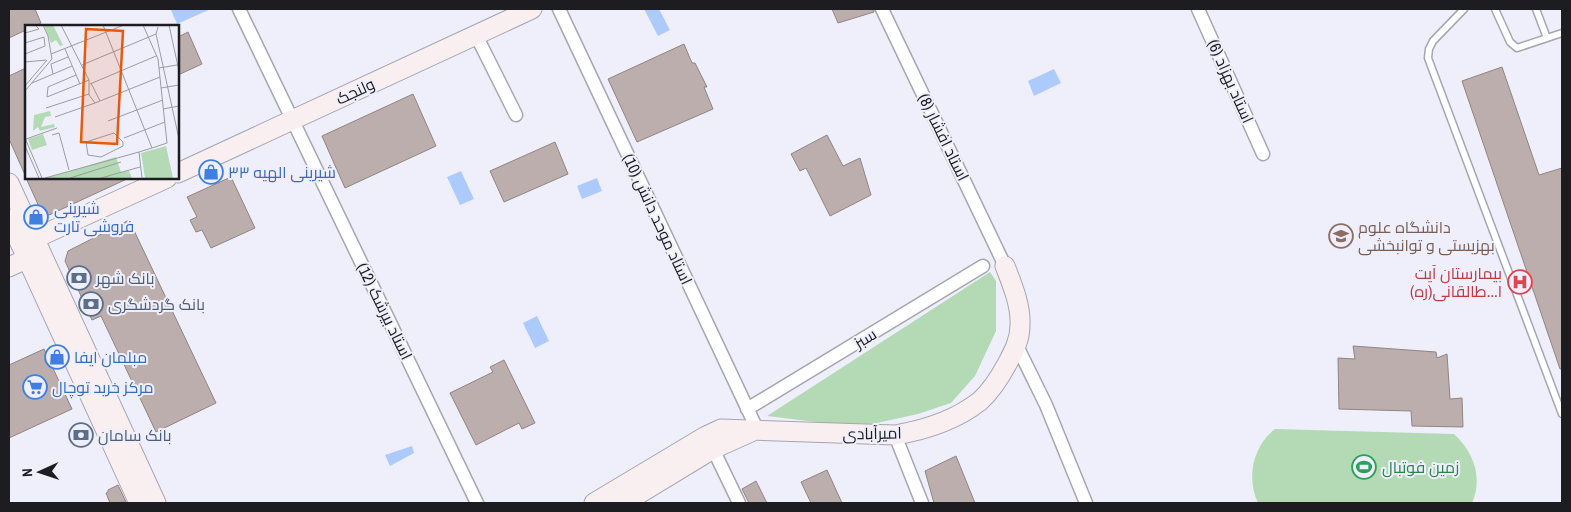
<svg xmlns="http://www.w3.org/2000/svg" width="1571" height="512" font-family="'Archivo Narrow',Cairo,sans-serif">
<rect width="100%" height="100%" fill="#efeffc"/>
<path fill="#b3dab4" d="M990 272 996 281V331L975 376 951 403 918 414 872 424 824 423 767 416Z
M1275 429 1454 434C1474 452 1483 478 1472 503H1258C1246 477 1253 446 1275 429Z"/>
<path fill="#adcbfa" d="M173 9H211L177 24 171 10Z
M644 9H659L670 30 658 36Z
M1054 69 1061 83 1034 96 1028 81Z
M461 171 474 199 460 205 447 177Z
M597 178 602 191 582 199 577 186Z
M537 316 549 341 535 348 523 323Z
M412 446 414 453 390 466 385 455Z"/>
<path fill="#bcaeac" stroke="#918482" d="M9 9H35L41 23 35 26H26V30L9 38Z
M832 9H874V12L838 23Z
M188 32 202 64 178 75V37Z
M684 44 692 63H695L707 87H704L713 109 637 142 608 79Z
M1502 67 1539 175 1562 168V369H1560L1462 81Z
M26 68V177L9 139V76Z
M413 94 436 146 345 188 322 136Z
M827 135 843 166 860 158 871 195 830 216 806 168 800 171 791 154Z
M555 142 568 174 504 202 490 171Z
M231 177 255 228 211 248 202 230 196 232 190 220 197 217 187 197Z
M26 178H129L49 215 41 211Z
M129 220 216 403 156 432 101 316 92 320 65 261 68 251Z
M1353 346 1436 352 1437 358 1447 354 1450 399 1462 398 1463 427 1412 426 1411 411 1339 409 1338 358 1355 359Z
M44 349 72 409 9 438V365Z
M504 360 535 423 522 429 519 423 476 445 450 393 493 372 490 367Z
M956 456 975 503H934L925 471Z
M827 470 842 503H811L801 482Z
M756 481 767 503H749L742 489Z
M118 485 126 502 110 503 106 493 108 492V490Z"/>
<g fill="none" stroke-linecap="round" stroke-linejoin="round">
<g stroke="#a5a6b1" stroke-width="9">
<path id="lane" d="M1464 9 1433 41 1429 49 1428 58 1562 414
M1495 9 1510 42 1517 48 1562 33
M1536 9 1547 38"/>
</g>
<g stroke="#a5a6b1" stroke-width="15">
<path id="street" d="M239 9 477 503
M559 9 757 429
M882 9 1005 266
M1198 9 1263 154
M476 35 516 115
M1017 346 1046 405 1086 503
M747 409 983 266
M895 435 922 503
M713 449 739 503"/>
</g>
<g stroke="#a5a6b1" stroke-width="21">
<path id="secondary" d="M178 173 532 9
M9 183 156 503
M9 219 139 503
M25 243 167 178
M9 267 37 254
M594 503 706 436 721 429 895 435C925 430 956 420 980 401 991 391 1000 377 1007 364 1014 351 1020 340 1020 325 1021 305 1012 284 1005 266
M624 503 713 449 751 432"/>
</g>
<use href="#lane" stroke="#fff" stroke-width="6"/>
<use href="#street" stroke="#fff" stroke-width="12"/>
<use href="#secondary" stroke="#f9eff0" stroke-width="19"/>
</g>
<defs>
<g id="shop-ring" transform="scale(1.25)"><circle r="9.5" fill="#efeffc" stroke="#3f7fe0" stroke-width="1.5"/><path d="M-5-2.5h2.3a2.7 3.5 0 0 1 5.4 0H5L5.5 6h-11ZM-1.5-2.5h3a1.5 2.3 0 0 0-3 0Z" fill="#3f7fe0"/></g>
<g id="university-ring" transform="scale(1.25)"><circle r="9.5" fill="#efeffc" stroke="#8d6e63" stroke-width="1.5"/><path d="M0-5L7-2L0 1L-7-2ZM-4 1L0 2.5L4 1V4Q0 6-4 4Z" fill="#8d6e63"/></g>
<g id="bank-ring" transform="scale(1.25)"><circle r="9.5" fill="#efeffc" stroke="#5c6f8a" stroke-width="1.5"/><path d="M-6-4H6V4H-6ZM0-2.3a2.3 2.3 0 1 0 0 4.6a2.3 2.3 0 1 0 0-4.6Z" fill="#5c6f8a"/></g>
<g id="hospital-ring" transform="scale(1.25)"><circle r="9.5" fill="#efeffc" stroke="#e0444e" stroke-width="1.5"/><path d="M-5-5h3v3.5h4V-5h3V5h-3V1.5h-4V5h-3Z" fill="#e0444e"/></g>
<g id="supermarket-ring" transform="scale(1.25)"><circle r="9.5" fill="#efeffc" stroke="#3f7fe0" stroke-width="1.5"/><path d="M-6-5.5h2.5l.6 2H6L4.5 2H-2.5L-4.4-4H-6ZM-1.5 3.2a1.3 1.3 0 1 0 .1 0ZM3 3.2a1.3 1.3 0 1 0 .1 0Z" fill="#3f7fe0"/></g>
<g id="stadium-ring" transform="scale(1.25)"><circle r="9.5" fill="#efeffc" stroke="#2e9e5b" stroke-width="1.5"/><path d="M0-5a6.5 5 0 1 0 0 10a6.5 5 0 1 0 0-10ZM-3.5-1.8h7v3.6h-7Z" fill="#2e9e5b"/></g>
</defs>
<g fill-rule="evenodd">
<use href="#shop-ring" x="211" y="172"/>
<use href="#shop-ring" x="36" y="217"/>
<use href="#university-ring" x="1341" y="236"/>
<use href="#bank-ring" x="79" y="278"/>
<use href="#hospital-ring" x="1520" y="282"/>
<use href="#bank-ring" x="91" y="304"/>
<use href="#shop-ring" x="57" y="357"/>
<use href="#supermarket-ring" x="35" y="387"/>
<use href="#bank-ring" x="81" y="435"/>
<use href="#stadium-ring" x="1364" y="467"/>
</g>
<g text-anchor="middle" stroke-width="4" stroke-linejoin="round" paint-order="stroke">
<g font-size="16" fill="#1d1d21" stroke="#efeffc">
<text transform="translate(1231 81) rotate(66)" y="6">استاد بهزاد (6)</text>
<text transform="translate(355 91) rotate(-25)" y="6">ولنجک</text>
<text transform="translate(944 137) rotate(64)" y="6">استاد افشار (8)</text>
<text transform="translate(658 219) rotate(65)" y="6">استاد موحد دانش (10)</text>
<text transform="translate(385 311) rotate(64)" y="6">استاد بیرشک (12)</text>
<text transform="translate(865 338) rotate(-31)" y="6">سبز</text>
<text transform="translate(872 433) rotate(-1)" y="6">امیرآبادی</text>
</g>
<g font-size="16" fill="#366cbe" stroke="#efeffc" text-anchor="start">
<text x="228" y="178">شیرینی الهیه ٣٣</text>
<text x="54" y="214">شیرینی<tspan x="54" dy="18">فروشی تارت</tspan></text>
<text x="74" y="363">مبلمان ایفا</text>
<text x="52" y="393">مرکز خرید توچال</text>
</g>
<g font-size="16" fill="#785e54" stroke="#efeffc" text-anchor="start">
<text x="1358" y="233">دانشگاه علوم<tspan x="1358" dy="18">بهزیستی و توانبخشی</tspan></text>
</g>
<g font-size="16" fill="#be3a42" stroke="#efeffc" text-anchor="end">
<text x="1502" y="279">بیمارستان آیت<tspan x="1502" dy="18">ا...طالقانی(ره)</tspan></text>
</g>
<g font-size="16" fill="#4e5e75" stroke="#efeffc" text-anchor="start">
<text x="96" y="284">بانک شهر</text>
<text x="108" y="310">بانک گردشگری</text>
<text x="98" y="441">بانک سامان</text>
</g>
<g font-size="16" fill="#27864d" stroke="#efeffc" text-anchor="start">
<text x="1382" y="473">زمین فوتبال</text>
</g>
</g>
<g transform="translate(25 25)">
<rect width="154" height="154" fill="#efeffc"/>
<path d="M19 0H28L38 20 35 21 31 15 26 18ZM25 86 26 91 20 92 16 102 29 99 30 102 15 106 13 102 8 106 9 90ZM18 109 22 120 7 125 3 114ZM141 121 148 153H120L116 128ZM91 132 96 147 104 146 107 153H22Z" fill="#b3dab4"/>
<path fill="none" stroke="#9b9ba4" stroke-width="1" d="M18 0 23 11 27 34M36 0 64 55V70L70 78 135 52M78 0 127 123 114 127 117 153M118 0 133 34 142 118 127 123M144 0 154 46M0 8 14 4 10 0M131 9 154 114M0 18 19 12 20 21 0 29M40 24 55 59M26 29 99 0M0 37 21 35M57 40 131 9 133 2M134 43 152 40M28 49 26 39 43 32M51 50 23 62 22 72 64 55M7 58 47 41M66 58 75 76M65 59 131 31M0 61 22 35M136 63 154 60M0 66 27 34M21 83 64 69M138 84 154 81M30 92 70 78M83 96 138 75M89 108 98 117V121L76 132 63 130 61 117ZM27 110 34 108 44 145M0 113 17 153M99 113 140 97M1 114 32 103M0 121 14 153M20 153 114 127M45 153 96 137M76 153 115 142"/>
<path fill="#e8590c" fill-opacity="0.15" stroke="#e8590c" stroke-width="2.5" d="M61 4 98 6 92 119 56 117Z"/>
<rect width="154" height="154" fill="none" stroke="#1d1d21" stroke-width="2.5"/>
</g>
<rect width="1571" height="512" fill="none" stroke="#1d1d21" stroke-width="20"/>
<g transform="translate(40 472) rotate(267)" stroke="#efeffc" stroke-width="4" paint-order="stroke">
<path d="M0-4L9 19L0 12L-9 19Z" fill="#1d1d21"/>
<text y="-8" font-size="14" font-weight="bold" text-anchor="middle" fill="#1d1d21">N</text>
</g>
</svg>
